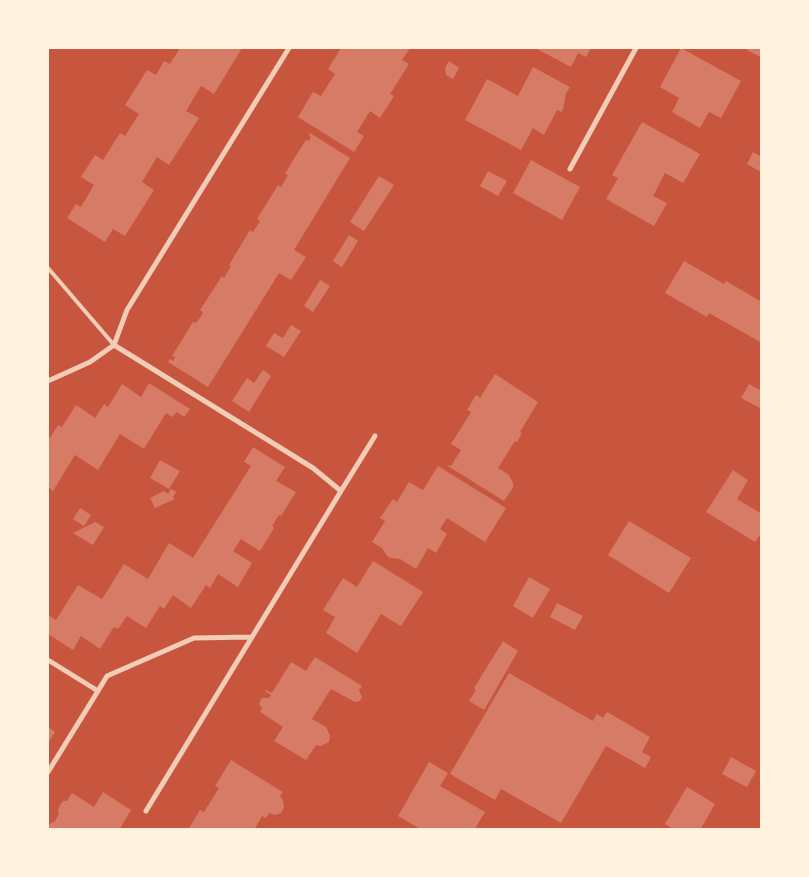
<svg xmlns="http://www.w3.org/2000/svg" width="809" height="877" font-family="Poppins,sans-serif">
<rect width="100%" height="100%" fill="#c8553d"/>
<path fill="#d67c66" d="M180 48H242L214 94 201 86 186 111 199 118 169 165 157 157 142 182 154 190 125 236 113 229 105 242 67 218 76 204 81 207 94 185 81 177 95 155 103 160 120 133 125 136 139 114 125 105 147 70 156 75 164 61 170 64Z
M341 48H410L402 60 409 64 390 94 394 96 380 118 370 111 357 132 364 136 354 152 298 117 313 92 321 96 335 74 328 69Z
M535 48H591L586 57 578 53 571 67Z
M681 48 741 81 721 118 709 112 700 128 672 112 679 98 660 87Z
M748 48H762V58L747 50Z
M449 61 459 68 453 79 446 75 445 68Z
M533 67 570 87 566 93 563 109 561 112 557 110 544 135 533 128 521 150 465 120 487 79 518 96Z
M642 122 700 154 683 183 665 173 653 196 667 203 654 226 606 199 618 178 612 175Z
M310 133 350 158 294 250 306 257 291 280 279 273 208 387 168 362 170 359 173 361 175 357 172 356 193 322 196 323 200 318 203 312 200 310 222 276 224 278 231 266 229 265 250 230 253 232 260 221 257 219 278 185 281 187 288 175 285 174 295 157 306 140 309 141 311 137 309 136Z
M753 152 762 157V166L759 171 747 164Z
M531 160 580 187 562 220 513 193Z
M488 171 507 181 498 196 480 186Z
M379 176 394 185 364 231 350 222Z
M349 235 358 241 342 267 333 261Z
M684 261 724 284 726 281 762 302V343L709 313 707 317 665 293Z
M320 280 330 286 313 312 304 306Z
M291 325 301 331 284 357 266 346 274 333 283 338Z
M263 370 271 376 249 412 232 401 247 378 254 383Z
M495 374 538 402 520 432 522 433 517 442 515 441 498 468 509 475 513 483V488L504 501 448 466 449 465 451 466 461 450 451 444 471 412 467 410 476 395 480 398Z
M149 383 190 409 184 417 177 412 172 417 166 413 144 449 120 434 98 470 75 455 53 491 48 487V437L50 438 58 425 62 427 76 405 95 418 104 404 108 407 122 384 141 397Z
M749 384 762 391V409L741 398Z
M253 447 285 467 276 481 296 492 281 516 279 515 272 526 274 528 260 551 241 539 233 551 252 563 238 587 218 574 210 588 206 585 191 608 173 595 164 609 160 606 146 628 127 616 118 629 114 627 100 649 81 636 73 650 48 634V615L56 620 78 585 102 599 124 564 148 579 169 543 193 558 251 466 244 462Z
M160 460 180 471 169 489 150 478Z
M438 466 506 508 485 542 447 518 440 529 447 534 436 553 428 548 416 569 400 559 390 558 387 556 382 548 372 542 385 521 380 518 393 499 397 502 409 482 423 490Z
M733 470 748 480 737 499 762 514V532L755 542 706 512Z
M171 489 176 492 173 497 175 499 155 508 150 498 164 491 168 494Z
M80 508 91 515 84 526 73 519Z
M629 521 691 558 669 593 608 555Z
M95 522 104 527 93 545 73 533Z
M373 561 423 592 401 626 381 614 357 653 326 633 335 617 323 610 343 578 357 587Z
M529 577 550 589 533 618 513 606Z
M557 603 583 616 575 630 550 617Z
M503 641 518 651 484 710 469 701 476 690 474 688Z
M315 657 362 686 359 690 362 697 360 701 355 702 331 689 312 719 326 727 330 736 329 742 321 746 316 745 306 760 274 741 283 727 260 712 262 708 259 704 262 698H269L271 695 265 691 266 690 272 693 291 662 306 671Z
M509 673 593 721 597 714 603 718 607 712 650 737 642 752 651 757 645 768 606 746 561 823 501 789 495 800 450 774Z
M48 727 55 732 48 743Z
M731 757 756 771 747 787 722 774Z
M231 760 283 792 280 796 283 801 284 808 281 813 275 815 269 813 266 818 262 816 254 830H188L200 810 204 812 219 788 215 786Z
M429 762 448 773 440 786 485 812 474 830H422L398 816Z
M687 787 715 804 700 830H675L665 824Z
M103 792 131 810 119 830H48V825L55 821 59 814 58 810 60 805 63 801H67L72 793 94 807Z"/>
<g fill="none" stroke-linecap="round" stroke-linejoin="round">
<path stroke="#f1ccb7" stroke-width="4" d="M48 268 114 345"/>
<path stroke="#f1ccb7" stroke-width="5" d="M570 169 636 48
M114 345 313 468 341 491 146 811
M48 381 90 362 114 345 127 310 289 48
M341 491 375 436
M48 660 98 691 48 772
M98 691 107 676 194 638 252 637"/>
</g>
<rect width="809" height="877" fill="none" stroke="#fff3e0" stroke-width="98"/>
</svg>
